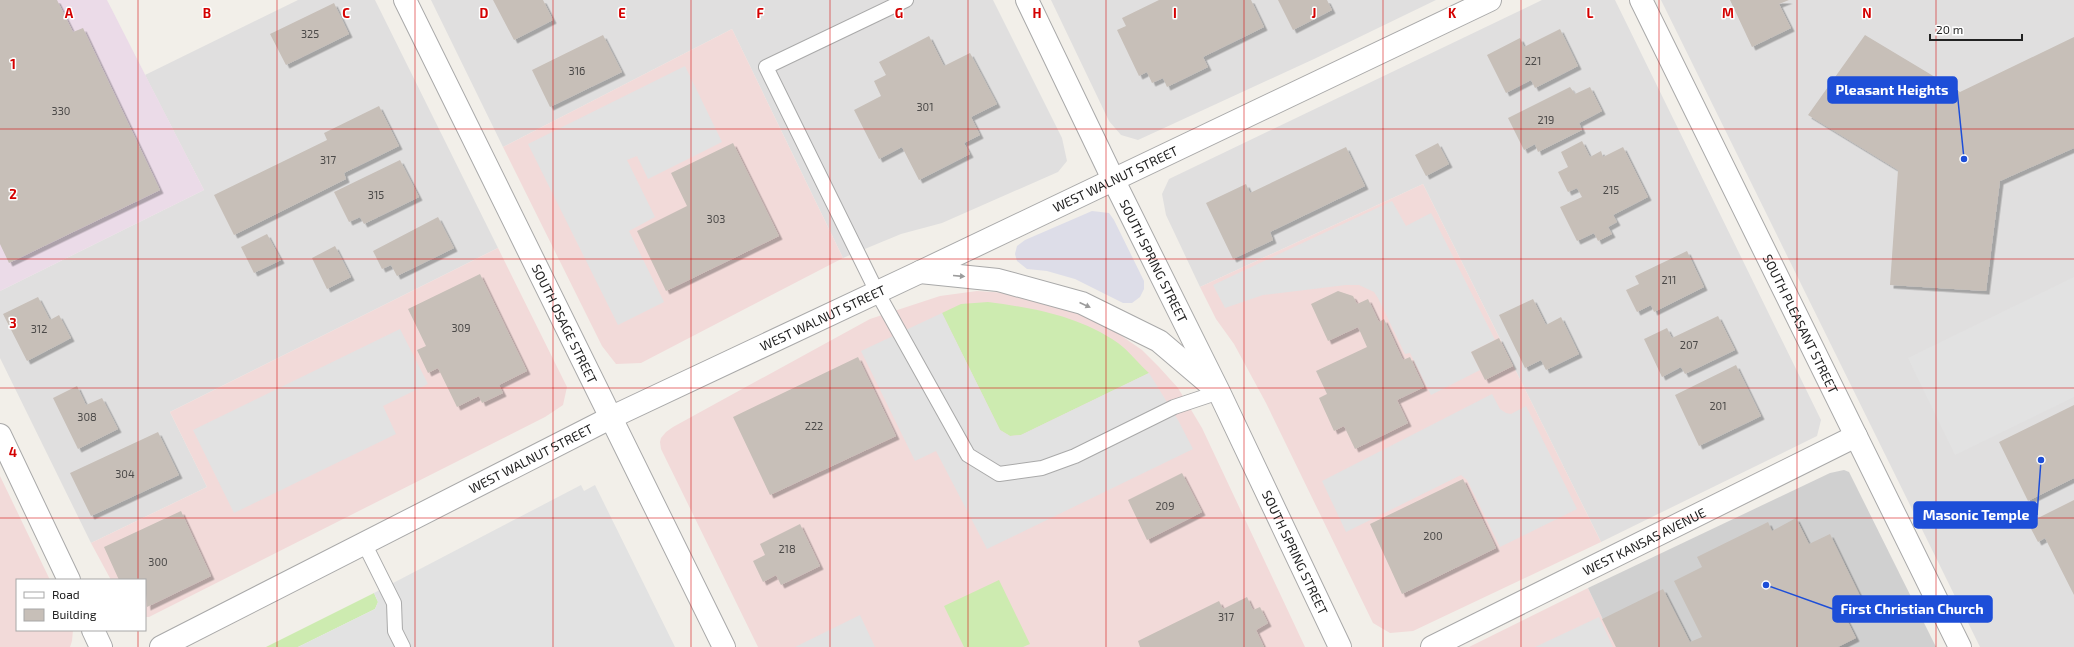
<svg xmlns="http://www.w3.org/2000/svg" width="2074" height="647" font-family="'Exo 2',sans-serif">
<defs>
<filter id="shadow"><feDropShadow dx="3.5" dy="3.5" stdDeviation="0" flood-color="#0004"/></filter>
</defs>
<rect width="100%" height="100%" fill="#f2efe9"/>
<path fill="#e0dfdf" d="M298 0H375L498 248 170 412 207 487 91 543 0 358V291L204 190 145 75Z
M431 0H993L1062 138 1067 161 1058 172 942 223 901 234 843 258 732 29 503 147Z
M1051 0H1436L1314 59 1138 140 1121 135 1109 121Z
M1542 0H1615L1821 420 1817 436 1601 542 1423 184 1200 287 1166 215 1162 194 1169 179Z
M1661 0H2074V647H1980Z"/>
<path fill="#f2dad9" d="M732 29 843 258 641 363 616 364 602 346 503 147Z
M1423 184 1601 542 1413 631 1390 633 1373 623 1266 403 1234 344 1216 319 1200 287Z
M498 248 567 387 563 405 545 417 149 617H145V580H111L91 543 207 487 170 412Z
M977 291 1023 294 1060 304 1116 332 1142 350 1159 367 1178 388 1202 428 1305 647H758L661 449 660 442 661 438 666 432 673 427 870 319 940 296Z
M0 476 50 580H17V630H73L72 641 70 647H0Z
M1588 588 1616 647H1469Z"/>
<path fill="#ebdbe8" d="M0 0H107L204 190 0 291Z"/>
<path fill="#d0d0d0" d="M1844 470 1849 472 1853 480 1936 647H1616L1588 588 1830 473Z"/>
<path fill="#cdebb0" d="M988 302C1034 308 1079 316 1118 343 1129 351 1139 364 1149 373L1021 435 1010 436 1000 430 942 313 961 304Z
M999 580 1030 644 1023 647H964L944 606Z
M374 593 378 602 375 609 298 647H266Z"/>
<path fill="#e2e2e2" d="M685 66 722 142 648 179 637 156 627 160 655 217 629 231 664 302 618 325 528 144Z
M1392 201 1406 226 1431 213 1495 340 1471 352 1480 370 1431 395 1410 353 1405 354 1378 298 1374 292 1359 285H1346L1263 295 1225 308 1213 285Z
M2074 277V397L1955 455 1908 358Z
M942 313 1000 430 1010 436 1021 435 1149 373 1178 420 1193 449 987 549 936 451 915 461 861 351Z
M400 329 428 384 383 406 396 434 234 513 193 430Z
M1492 394 1500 409 1506 413 1511 414 1526 406 1577 509 1500 547 1467 480 1461 475 1346 532 1322 481Z
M581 485 584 491 595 485 675 647H298L375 609 378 602 374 593Z
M860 615 875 647H795Z
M1599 617 1613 647H1535Z"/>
<path fill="#dddde8" d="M1092 211 1109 213 1114 220 1144 281V289L1140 297 1132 303H1123L1075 279 1047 271 1027 269 1017 261 1015 254 1017 246 1025 240Z"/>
<path fill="#c7bfb8" filter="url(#shadow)" d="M0 0H57L73 32 83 28 160 190 9 263 0 244Z
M493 0H543L553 20 514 40Z
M1159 0H1251L1264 27 1203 57 1208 67 1167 87 1163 78 1152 83 1147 72 1139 76 1117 30 1126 26 1122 18Z
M1278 0H1327L1332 10 1293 30Z
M1730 0H1789L1779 4 1791 28 1752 47Z
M334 3 349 34 286 65 270 34Z
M1560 29 1578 66 1535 88 1531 80 1506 93 1487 55 1520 38 1524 47Z
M603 35 622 72 550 107 532 70Z
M1865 35 1960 92 2074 37V148L2000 181 1986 291 1890 285 1898 170 1808 115Z
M929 36 944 66 970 53 997 104 971 117 980 135 964 143 970 154 919 180 902 147 879 159 854 110 881 96 874 81 886 75 879 62Z
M1570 87 1575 94 1590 87 1602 111 1579 123 1582 130 1538 152 1535 144 1524 150 1508 118Z
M379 106 399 146 344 173 346 179 234 235 214 195 327 140 324 133Z
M1582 141 1590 157 1601 151 1603 157 1623 147 1648 197 1613 215 1617 222 1608 227 1612 234 1598 241 1594 233 1577 241 1560 207 1582 197 1577 188 1568 192 1558 172 1568 167 1561 152Z
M733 143 779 236 666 291 637 231 687 206 671 173Z
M1438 143 1449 164 1426 176 1415 155Z
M1346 147 1365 186 1270 232 1273 240 1233 259 1206 203 1246 184 1250 193Z
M400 160 419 197 364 224 360 217 349 222 334 192Z
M438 217 454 248 397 276 391 265 382 269 373 251Z
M267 234 281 260 254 273 241 247Z
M335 246 351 277 327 289 312 258Z
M1687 251 1704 287 1654 312 1651 305 1637 312 1626 290 1639 284 1635 276Z
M480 274 527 371 499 385 503 393 482 403 479 396 457 407 438 368 428 373 417 350 426 346 408 309Z
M1338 291 1353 296 1357 304 1368 299 1379 322 1384 319 1403 360 1410 357 1424 387 1397 400 1408 423 1355 449 1344 426 1334 431 1319 398 1327 394 1316 371 1367 347 1358 327 1328 341 1311 304Z
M38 297 50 320 59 315 71 338 27 361 3 314Z
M1533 299 1546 325 1561 317 1579 354 1546 370 1541 360 1525 368 1499 315Z
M1718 316 1735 350 1685 374 1681 367 1662 377 1644 339 1667 328 1672 338Z
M1499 338 1513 366 1485 380 1471 352Z
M858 357 896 436 770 495 733 417Z
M1736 365 1761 416 1699 446 1675 395Z
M77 386 86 405 102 398 118 429 78 449 53 398Z
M2074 405V478L2028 501 1999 442Z
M158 432 179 475 91 516 70 473Z
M1182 473 1202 512 1147 540 1128 500Z
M1463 479 1496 548 1402 594 1370 524Z
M2074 500V595L2045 538 2038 542 2028 523Z
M181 511 211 576 147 607 145 580H119L104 547Z
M1796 518 1809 544 1830 534 1864 604 1844 614 1856 638 1838 647H1616L1602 619 1663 589 1690 642 1702 637 1674 581 1702 567 1697 557 1768 522 1772 531Z
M800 524 820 566 781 585 776 575 763 582 753 561 765 555 760 544Z
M1247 597 1253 610 1260 607 1268 623 1256 630 1264 647H1140L1138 641 1219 601 1223 609Z"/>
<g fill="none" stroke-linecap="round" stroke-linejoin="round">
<g stroke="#a9a9a9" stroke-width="16">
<path id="lane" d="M906 0 766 67 877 292 968 455 999 474 1042 468 1075 456 1174 407 1219 392
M364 543 394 603 395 631 403 647"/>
</g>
<g stroke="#a9a9a9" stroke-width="24">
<g id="street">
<path id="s1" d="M405 0 724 647"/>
<path id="s2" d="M1027 0 1113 179 1219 392 1340 647"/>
<path id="s3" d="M1641 0 1960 647"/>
<path d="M920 272 998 280 1082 303 1159 341 1212 386"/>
<path d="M0 435 69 580"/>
<path d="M93 630 101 647"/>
<path id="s4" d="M161 647 612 417 920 272 1490 0"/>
<path id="s5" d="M1432 647 1856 436"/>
</g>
</g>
<use href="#lane" stroke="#fff" stroke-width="14"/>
<use href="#street" stroke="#fff" stroke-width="22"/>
</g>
<defs><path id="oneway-solid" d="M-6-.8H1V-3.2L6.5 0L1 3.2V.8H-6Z"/></defs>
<g fill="#9c9c9c">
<use href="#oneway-solid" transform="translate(959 276) rotate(5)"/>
<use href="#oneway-solid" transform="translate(1085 305) rotate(24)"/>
</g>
<path fill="none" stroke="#d40000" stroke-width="1" stroke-opacity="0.55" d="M138 0V580M277 0V647M415 0V647M553 0V647M691 0V647M830 0V647M968 0V647M1106 0V647M1244 0V647M1383 0V647M1521 0V647M1659 0V647M1797 0V647M1936 0V647M0 129H2074M0 259H2074M0 388H2074M0 518H2074M138 630V647"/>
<g text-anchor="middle" stroke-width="3" stroke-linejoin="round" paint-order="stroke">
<g font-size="11" fill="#4b4948">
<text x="310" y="38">325</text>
<text x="1533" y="65">221</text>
<text x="577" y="75">316</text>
<text x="925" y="111">301</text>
<text x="61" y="115">330</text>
<text x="1546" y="124">219</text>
<text x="328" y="164">317</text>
<text x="1611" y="194">215</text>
<text x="376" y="199">315</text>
<text x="716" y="223">303</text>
<text x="1669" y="284">211</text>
<text x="461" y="332">309</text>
<text x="39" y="333">312</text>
<text x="1689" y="349">207</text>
<text x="1718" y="410">201</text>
<text x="87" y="421">308</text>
<text x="814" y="430">222</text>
<text x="125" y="478">304</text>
<text x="1165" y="510">209</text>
<text x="1433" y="540">200</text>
<text x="787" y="553">218</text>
<text x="158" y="566">300</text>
<text x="1226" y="621">317</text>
</g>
<g font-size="13" fill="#222" stroke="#fff">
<text dy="5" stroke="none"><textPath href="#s4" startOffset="1063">WEST WALNUT STREET</textPath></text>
<text dy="5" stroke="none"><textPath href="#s2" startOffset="290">SOUTH SPRING STREET</textPath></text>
<text dy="5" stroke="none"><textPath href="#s4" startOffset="739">WEST WALNUT STREET</textPath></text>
<text dy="5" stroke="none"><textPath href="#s1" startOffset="361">SOUTH OSAGE STREET</textPath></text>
<text dy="5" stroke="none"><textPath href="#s3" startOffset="361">SOUTH PLEASANT STREET</textPath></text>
<text dy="5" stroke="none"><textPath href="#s4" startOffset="415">WEST WALNUT STREET</textPath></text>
<text dy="5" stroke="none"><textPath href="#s5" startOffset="237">WEST KANSAS AVENUE</textPath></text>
<text dy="5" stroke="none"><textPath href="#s2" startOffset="614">SOUTH SPRING STREET</textPath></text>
</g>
</g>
<g font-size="13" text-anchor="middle" font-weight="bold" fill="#d40000" stroke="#fff" stroke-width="3" stroke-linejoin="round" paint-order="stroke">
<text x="69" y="18">A</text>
<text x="207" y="18">B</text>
<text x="346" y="18">C</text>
<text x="484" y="18">D</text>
<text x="622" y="18">E</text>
<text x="760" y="18">F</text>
<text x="899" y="18">G</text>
<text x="1037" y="18">H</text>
<text x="1175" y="18">I</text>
<text x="1314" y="18">J</text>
<text x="1452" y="18">K</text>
<text x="1590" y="18">L</text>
<text x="1728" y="18">M</text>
<text x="1867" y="18">N</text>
<text x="13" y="69">1</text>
<text x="13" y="199">2</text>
<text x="13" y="328">3</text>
<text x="13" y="457">4</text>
</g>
<path fill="none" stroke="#1d4ed8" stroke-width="1.5" d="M1964 159L1957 90M2041 460L2037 515M1766 585L1833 609"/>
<g fill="#1d4ed8" stroke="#fff" stroke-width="1.5">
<circle cx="1964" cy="159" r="4"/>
<circle cx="2041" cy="460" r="4"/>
<circle cx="1766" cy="585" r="4"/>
</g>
<g fill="#1d4ed8" stroke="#1d4ed8" stroke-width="1.5">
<rect x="1828" y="77" width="129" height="26" rx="4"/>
<rect x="1914" y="502" width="123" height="26" rx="4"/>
<rect x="1833" y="596" width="159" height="26" rx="4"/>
</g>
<g font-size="14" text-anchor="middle" font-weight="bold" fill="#fff">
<text x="1892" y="95">Pleasant Heights</text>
<text x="1976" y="520">Masonic Temple</text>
<text x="1912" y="614">First Christian Church</text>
</g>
<rect x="16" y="579" width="130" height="52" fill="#ffffff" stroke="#a7a7a7"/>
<rect x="24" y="592" width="20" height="6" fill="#ffffff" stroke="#a7a7a7"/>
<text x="52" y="599" font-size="12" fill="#222222">Road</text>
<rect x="24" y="609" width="20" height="12" fill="#c7bfb8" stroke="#a7a7a7"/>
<text x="52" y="619" font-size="12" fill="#222222">Building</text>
<path d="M1930 34v6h92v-6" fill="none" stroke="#222222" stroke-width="2"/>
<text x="1936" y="34" font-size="12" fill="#222222" stroke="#ffffff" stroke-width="3" paint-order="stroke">20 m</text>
</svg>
